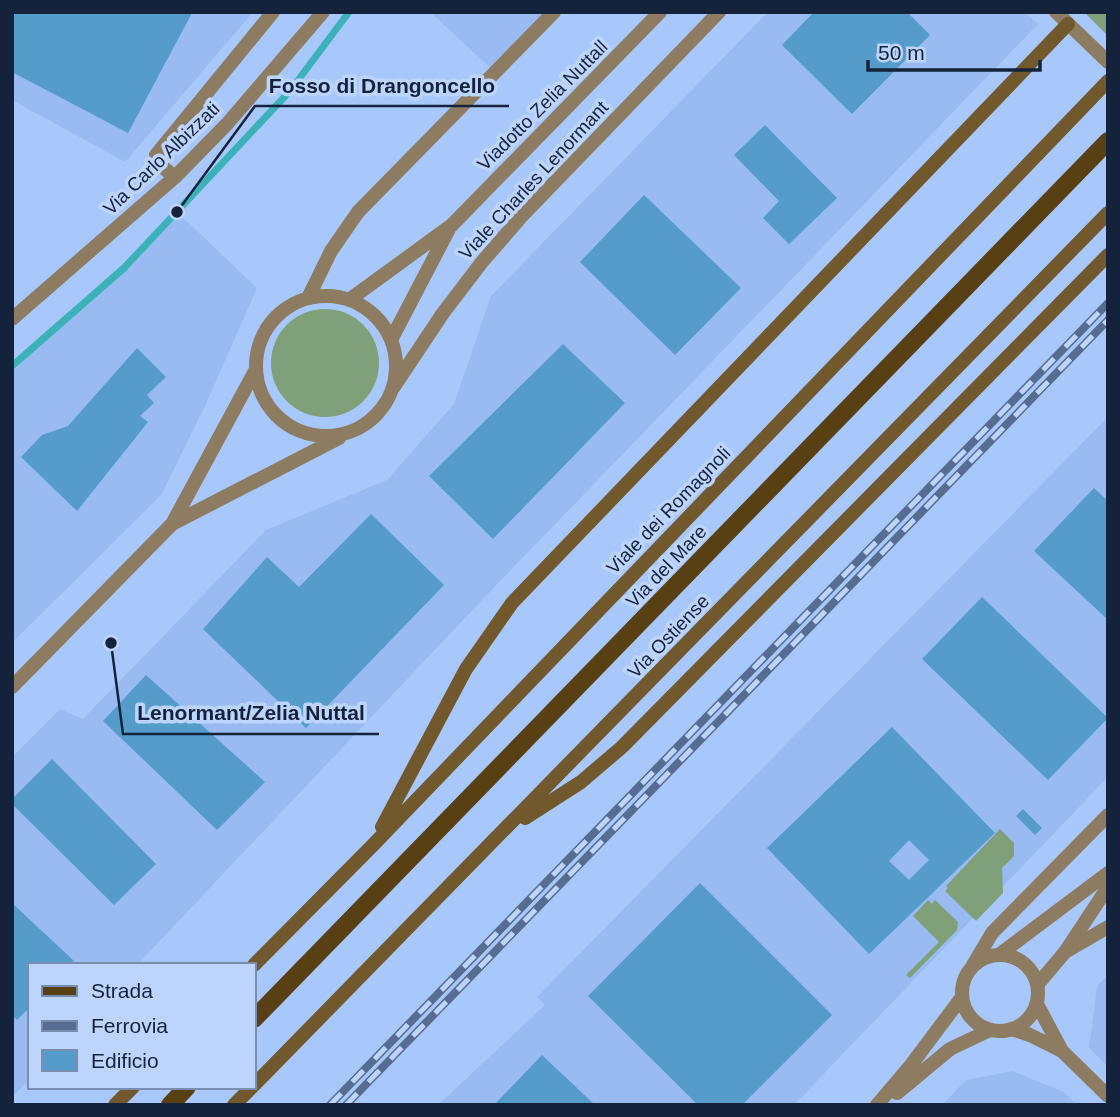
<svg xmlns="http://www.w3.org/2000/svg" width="1120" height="1117" font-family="Helvetica,sans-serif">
<rect width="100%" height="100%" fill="#a8c8fb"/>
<path fill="#99bbf2" d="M12 12H253L125 162 12 100Z
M430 12H554L495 72Z
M768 12H1025L1038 24 481 601 137 965H30V1079L12 1097V757L60 709 83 719 266 530 387 480 454 404 491 296Z
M177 212 257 288 205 406 161 495 12 643V372Z
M1108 417V777L794 1105H438L545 1005 537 997Z
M1108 975V1067L1089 1048 1097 986Z
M1012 1071 1064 1092 1077 1105H942L966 1080Z"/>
<path fill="#80a079" d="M1084 12H1108V36Z
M271 363a54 54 0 1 1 108 0a54 54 0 1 1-108 0Z
M1000 829 1014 843V856L1002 868 1003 893 976 921 945 891 948 888 946 886Z
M928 900 932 904 935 900 958 922 957 930 910 978 906 975 939 942 913 916Z"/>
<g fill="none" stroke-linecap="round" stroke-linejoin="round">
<path stroke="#3cb2b8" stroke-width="7" d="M12 366 124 268 290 91 349 12"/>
</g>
<path fill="#559ccb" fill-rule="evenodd" d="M12 12H191L192 13 128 133 12 72Z
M814 12H907L930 35 852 114 782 45Z
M765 125 837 198 789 244 763 218 779 201 734 155Z
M644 195 741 288 675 355 580 262Z
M563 344 625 403 493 539 429 476Z
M137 348 166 377 147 395 154 403 140 416 148 422 77 511 21 457 42 435 68 426Z
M1094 488 1108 501V620L1034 551Z
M371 514 444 585 306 728 203 629 267 557 299 587Z
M982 597 1108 718 1048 780 922 659Z
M146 675 265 782 217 830 103 721Z
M892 727 995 833 869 954 767 848ZM909 840 929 860 909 880 889 861Z
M52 759 156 864 114 905 12 804V799Z
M1023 809 1042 828 1035 835 1016 816Z
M700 883 832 1015 742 1105H698L588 996Z
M12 903 74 961 70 965H30V1007L17 1020 12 1015Z
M542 1055 595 1105H494Z"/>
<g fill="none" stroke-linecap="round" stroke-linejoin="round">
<path stroke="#8d7c61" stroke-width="14" d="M175 177 160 165 156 155 273 12
M256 366a70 70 0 1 1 140 0a70 70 0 1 1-140 0Z
M308 298 331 251 358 212 554 12
M349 300 452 225 660 12
M12 319 175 177 227 124 323 12
M391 340 449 229
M393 388 443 313 482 262 521 217 719 12
M172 524 339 438
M12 687 172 524 255 371
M1065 952 1108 927
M973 965 992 933 1108 815
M1037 1004 1062 1051 1108 1096
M1012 1029 1030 1035 1062 1051"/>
<path stroke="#8d7c61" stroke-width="14" d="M1056 12 1108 62
M1000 954 1108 873
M962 993a38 38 0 1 1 76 0a38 38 0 1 1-76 0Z
M1038 984 1065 952 1108 887
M897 1093 950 1049 990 1030
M877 1105 911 1065 962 997"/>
<path stroke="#71582d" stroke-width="14" d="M525 818 581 782 622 747 1108 255
M382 827 466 669 512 603 1068 24
M254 965 374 844 1108 81
M254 1085 1108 213
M115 1105 133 1087
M234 1105 252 1087"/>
<path stroke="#584014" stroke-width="18" d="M254 1019 1108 141
M170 1105 187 1087"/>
<g stroke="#566d91" stroke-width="8">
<path id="rail" d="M330 1105 1108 303
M346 1105 1108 320"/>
</g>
<use href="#rail" stroke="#bdd5fc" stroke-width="5" stroke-dasharray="16" stroke-linecap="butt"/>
</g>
<g text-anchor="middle" stroke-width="7" stroke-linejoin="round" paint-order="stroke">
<g font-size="19" fill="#14233b" stroke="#bdd5fc">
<text transform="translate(542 105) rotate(-45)" y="7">Viadotto Zelia Nuttall</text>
<text transform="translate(161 158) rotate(-44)" y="7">Via Carlo Albizzati</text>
<text transform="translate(533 180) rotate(-47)" y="7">Viale Charles Lenormant</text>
<text transform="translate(668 510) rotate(-46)" y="7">Viale dei Romagnoli</text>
<text transform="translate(666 566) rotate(-46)" y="7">Via del Mare</text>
<text transform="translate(668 636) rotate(-46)" y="7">Via Ostiense</text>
</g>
</g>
<path fill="none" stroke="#14233b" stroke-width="2.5" d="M177 212L255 106H509M111 643L123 734H379"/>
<g fill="#14233b" stroke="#bdd5fc" stroke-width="2.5">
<circle cx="177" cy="212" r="7"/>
<circle cx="111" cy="643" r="7"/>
</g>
<g font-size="21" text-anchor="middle" font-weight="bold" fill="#14233b" stroke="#bdd5fc" stroke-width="7" stroke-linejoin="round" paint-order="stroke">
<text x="382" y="93">Fosso di Drangoncello</text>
<text x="251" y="720">Lenormant/Zelia Nuttal</text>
</g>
<rect width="1120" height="1117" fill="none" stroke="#14233b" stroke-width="28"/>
<rect x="28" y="963" width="228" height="126" fill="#bdd5fc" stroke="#798eaf" stroke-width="2"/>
<rect x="42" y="986" width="35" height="10" fill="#584014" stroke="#798eaf" stroke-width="2"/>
<text x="91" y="998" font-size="21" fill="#14233b">Strada</text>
<rect x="42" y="1021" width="35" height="10" fill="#566d91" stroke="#798eaf" stroke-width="2"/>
<text x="91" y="1033" font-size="21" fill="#14233b">Ferrovia</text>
<rect x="42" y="1050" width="35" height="21" fill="#559ccb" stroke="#798eaf" stroke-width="2"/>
<text x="91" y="1068" font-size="21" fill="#14233b">Edificio</text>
<path d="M868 60v10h172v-10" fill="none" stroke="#14233b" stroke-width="3.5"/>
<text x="878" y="60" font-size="21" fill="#14233b" stroke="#bdd5fc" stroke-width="5" paint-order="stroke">50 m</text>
</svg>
